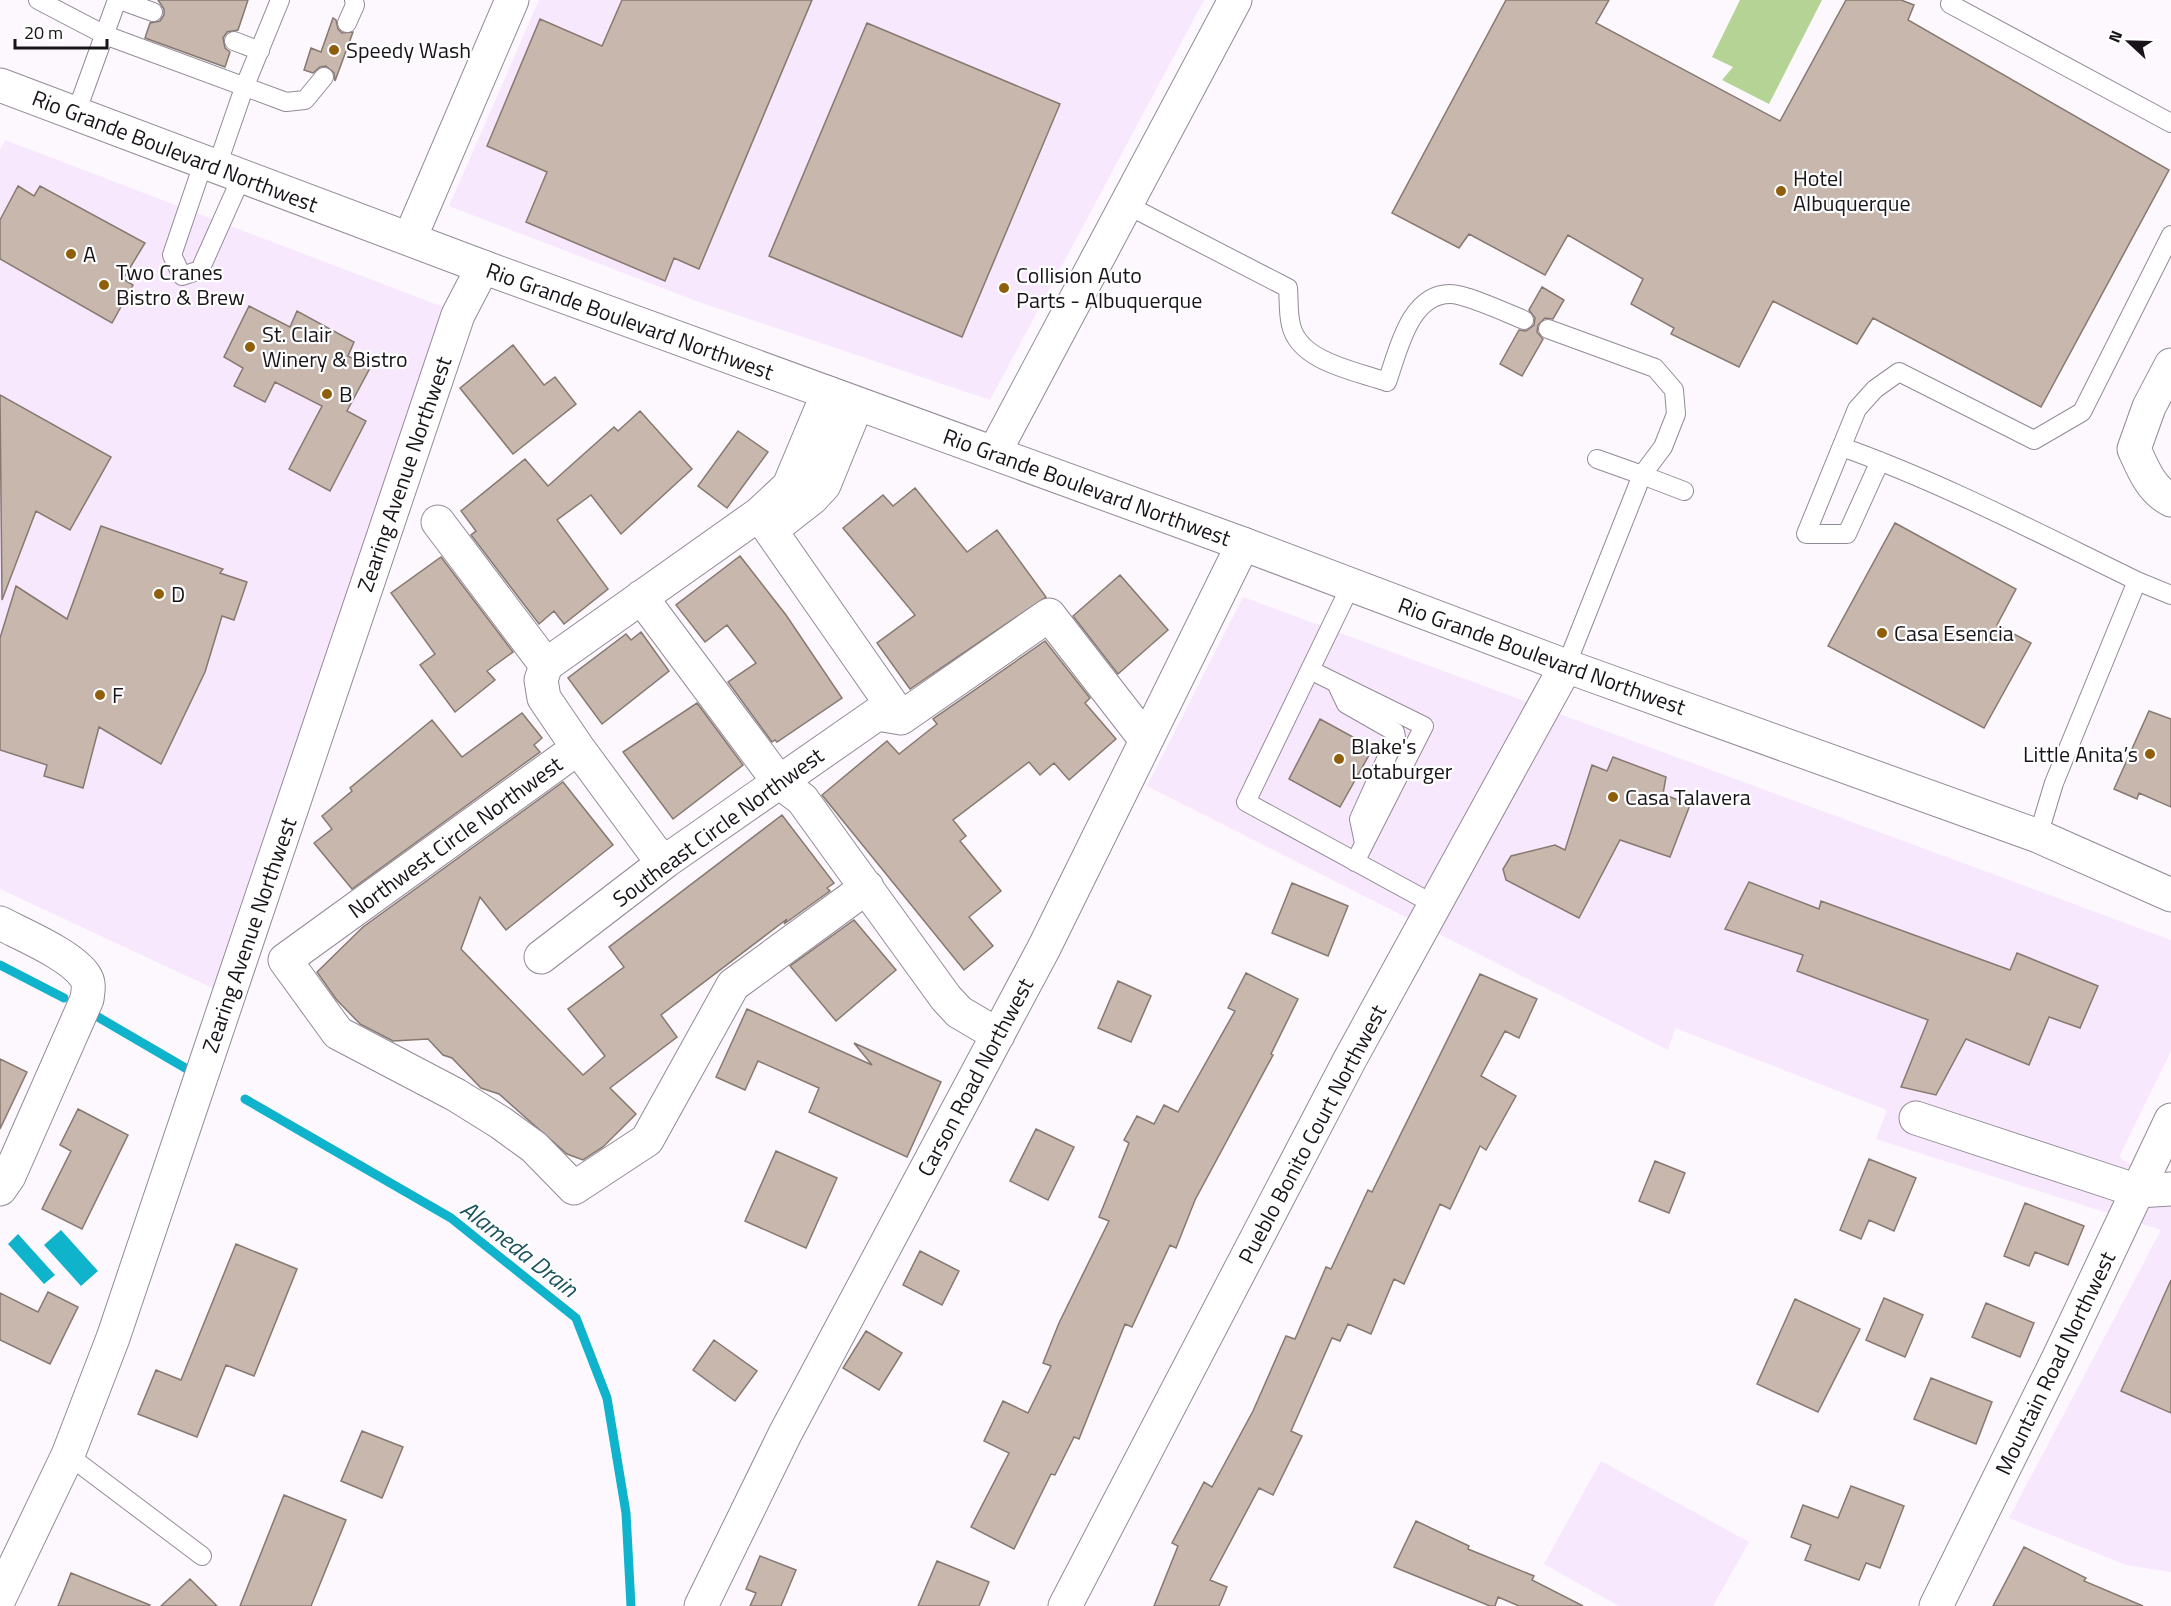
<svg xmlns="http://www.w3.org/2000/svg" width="2171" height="1606" font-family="'Titillium Web',sans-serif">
<rect width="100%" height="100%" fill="#fcf8fe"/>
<path fill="#f7e8fe" d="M539 0H1204L990 400 699 302 449 206Z
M5 140 451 310 221 992 0 889V150Z
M1243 597 2171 940V1051L2119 1157 2171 1191V1572L2126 1565 2009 1518 2161 1230 1876 1139 1887 1110 1675 1028 1668 1050 1147 786Z
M1601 1461 1749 1542 1713 1606H1619L1544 1564Z"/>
<path fill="#b4d394" d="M1740 0H1822L1769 104 1722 80 1733 67 1712 57Z"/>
<path fill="#0fb3cb" d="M61 1230 98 1271 81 1286 44 1245Z
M18 1234 55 1275 44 1284 8 1244Z"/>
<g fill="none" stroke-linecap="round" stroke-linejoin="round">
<path stroke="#0fb3cb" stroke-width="9" d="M0 965 64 998
M98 1017 187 1069
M245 1099 451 1218 576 1318 607 1398 626 1513 631 1606"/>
</g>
<path fill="#c7b7ad" stroke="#877970" stroke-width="1.5" d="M158 0H248L238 30 227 32 223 38 225 48 230 52 225 67 145 38 150 23 160 21 164 15V9Z
M622 0H812L699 269 674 258 665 281 526 222 547 172 487 146 540 19 602 46Z
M1506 0H1609L1596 23 1780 121 1846 0H1901L1914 5 1908 20 2169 170 2041 407 1873 318 1857 344 1773 301 1739 367 1671 334 1674 328 1631 304 1643 279 1568 235 1545 275 1469 234 1459 248 1392 213Z
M333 18 336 20 338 29 342 33 353 32 335 81 334 73 326 66 320 67 313 73 304 70 311 48 321 52Z
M867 23 1060 104 962 337 769 256Z
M18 186 34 196 40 186 145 243 123 279 133 285 112 323 0 259V220Z
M1542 287 1564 300 1553 319 1545 318 1538 325 1537 332 1543 339 1522 376 1500 364 1519 330 1526 331 1534 325 1535 318 1529 310Z
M249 306 290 327 297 311 354 342 348 356 370 368 347 411 366 421 330 491 289 469 322 406 275 382 265 402 234 386 243 368 224 357Z
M513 345 544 385 555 377 576 404 513 454 460 388Z
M0 395 111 457 70 530 36 511 2 600Z
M640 411 692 469 621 534 591 495 557 520 608 589 564 624 554 611 539 624 471 535 476 531 461 511 525 459 548 486 614 427 618 431Z
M738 431 768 452 727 508 698 486Z
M915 488 967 552 997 530 1046 597 910 689 877 643 915 615 843 528 883 495 893 506Z
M1895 523 2016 589 1997 625 2031 643 1984 728 1828 646Z
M101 526 223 569 220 573 247 582 234 620 222 616 205 672 161 764 99 727 83 788 44 776 47 765 0 750V638L16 586 67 619Z
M740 556 786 615 842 698 777 742 775 740 772 742 728 682 756 663 727 625 705 642 676 605Z
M441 557 513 652 487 671 495 680 455 712 420 665 435 654 391 593Z
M1120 575 1168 630 1118 674 1073 616Z
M641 632 669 671 602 724 568 678 626 634 631 640Z
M1045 641 1090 698 1085 703 1116 739 1069 780 1054 763 1040 775 1029 762 953 820 966 836 960 841 1001 891 969 917 993 946 964 970 822 795 887 741 899 754 937 724 933 719Z
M697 703 743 765 673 819 623 752Z
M2149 711 2171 719V807L2139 793 2137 799 2114 789Z
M522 713 542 738 534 745 540 752 352 889 314 843 332 829 322 816 352 791 350 788 432 720 462 757Z
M1320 719 1373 748 1340 807 1289 779Z
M1613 757 1666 777 1663 794 1690 805 1670 857 1620 840 1579 918 1506 880 1503 869 1511 856 1555 845 1565 850 1592 765 1607 771Z
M563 782 613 845 506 930 480 897 461 949 583 1075 605 1056 568 1009 624 967 609 947 782 815 834 883 827 888 830 891 784 924 787 919 661 1015 677 1037 610 1088 636 1114 603 1147 583 1160 567 1154 499 1094 481 1088 452 1058 443 1055 428 1039 393 1041 360 1024 336 999 317 972 363 927Z
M1749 882 1819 909 1821 901 2010 970 2017 953 2098 986 2080 1028 2049 1017 2029 1065 1966 1039 1936 1095 1901 1087 1928 1020 1797 971 1803 955 1725 929Z
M1292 883 1348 906 1328 956 1272 933Z
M854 920 896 970 836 1021 790 966Z
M1246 973 1298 999 1271 1054 1273 1055 1195 1200 1176 1248 1170 1245 1132 1327 1125 1324 1079 1439 1074 1437 1055 1475 1051 1474 1014 1549 971 1527 1009 1453 984 1441 1003 1401 1028 1413 1051 1366 1043 1363 1059 1323 1109 1221 1099 1217 1129 1143 1124 1140 1137 1116 1154 1124 1164 1105 1178 1112 1235 1011 1228 1008Z
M1480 974 1537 999 1519 1038 1505 1031 1481 1076 1516 1096 1486 1150 1480 1146 1450 1209 1440 1204 1404 1284 1394 1279 1371 1334 1348 1324 1340 1341 1332 1338 1291 1431 1302 1436 1273 1495 1259 1488 1210 1580 1227 1587 1219 1606H1154L1178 1546 1172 1543 1204 1482 1212 1487 1253 1411 1286 1336 1295 1339 1326 1267 1331 1269 1368 1190 1372 1192Z
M1118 981 1151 996 1131 1042 1098 1028Z
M747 1009 872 1065 854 1043 941 1082 907 1157 809 1112 819 1088 758 1061 745 1090 716 1077Z
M0 1059 27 1072 0 1129Z
M78 1109 128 1135 82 1229 42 1209 71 1151 60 1145Z
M1036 1129 1074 1147 1048 1200 1010 1181Z
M776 1151 837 1178 806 1248 745 1221Z
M1869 1159 1916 1178 1894 1231 1869 1220 1861 1239 1840 1230Z
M1655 1161 1685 1173 1669 1213 1639 1201Z
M2025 1203 2084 1226 2068 1265 2035 1252 2029 1266 2004 1256Z
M236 1244 297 1269 254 1376 226 1365 197 1437 138 1414 156 1370 181 1380Z
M920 1251 959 1271 942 1305 903 1285Z
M2171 1280V1413L2121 1391Z
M48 1292 78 1307 50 1364 0 1340V1293L38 1312Z
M1884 1298 1923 1315 1905 1357 1866 1340Z
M1795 1299 1860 1329 1818 1412 1757 1384Z
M1986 1303 2034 1323 2020 1357 1972 1337Z
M866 1331 902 1353 879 1390 843 1368Z
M714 1340 757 1371 735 1401 693 1370Z
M1931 1378 1992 1402 1976 1444 1914 1419Z
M362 1431 403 1447 382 1498 341 1481Z
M1851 1486 1904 1506 1880 1568 1866 1563 1859 1580 1805 1560 1811 1545 1791 1537 1803 1505 1838 1518Z
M284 1495 346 1520 311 1606H240Z
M1416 1521 1469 1546 1468 1549 1534 1576 1532 1580 1583 1606H1519L1498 1597 1495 1606H1490L1394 1567Z
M2024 1547 2086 1578 2084 1581 2143 1606H1993Z
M760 1556 796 1570 781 1606H750L756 1593 746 1589Z
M937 1561 989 1582 979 1606H918Z
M71 1573 150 1605 149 1606H58Z
M190 1579 217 1606H161Z"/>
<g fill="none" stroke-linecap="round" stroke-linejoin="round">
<g stroke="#938a97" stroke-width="20">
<path id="lane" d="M38 0 105 35 286 102 305 100 324 77
M120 0 153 12
M1952 0 1950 4 2171 123
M347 23 355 5 354 0
M234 41 260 51
M76 113 117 0
M204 161 172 255 182 276 200 270 242 176
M217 166 244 88 280 0
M1127 205 1288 288C1289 300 1288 313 1291 325 1299 362 1356 371 1387 382 1398 352 1409 294 1450 294 1466 294 1507 313 1524 320
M1548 329 1655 368 1674 390 1676 414 1663 447 1642 475 1684 491
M1842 447C1943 483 2040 534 2137 581
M1880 461 1847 534H1806L1857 409 1875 389 1899 372 2034 440 2082 412 2171 235
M1351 585 1246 802 1435 905
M1566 666 1642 475 1597 459
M1310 670 1424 726 1355 862
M1336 683 1346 704 1395 732 1396 737 1359 819 1364 843
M2038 836 2054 783 2137 581 2171 595
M68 1455 202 1556"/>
</g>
<g stroke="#938a97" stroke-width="35">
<path id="street" d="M410 238 512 0
M2171 365 2149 407 2134 449C2143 469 2151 490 2171 500
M759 514 901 718
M438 522 546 665 541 680 544 698 578 748 653 850 666 861
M771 530 812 498 824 485 857 404
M641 597 779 782 802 799 946 998 959 1012 998 1035
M546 665 759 514 789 486 828 393
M578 748 285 960 338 1033 456 1095 501 1123 534 1147 574 1188 647 1140 733 985 867 887
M0 923C23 935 71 955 85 976 90 983 88 991 87 999L9 1176 0 1189
M541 957 666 861 877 714 901 718 1049 615 1146 740
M1916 1118 2138 1191 2171 1189
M0 1597 68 1455 113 1338 458 315 483 267
M701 1606 785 1434 1044 948 1243 544
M1065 1606 1349 1061 1566 666"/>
</g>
<g stroke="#938a97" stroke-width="35">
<path id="secondary" d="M994 453 1235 0
M1936 1606 2059 1357 2171 1120"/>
</g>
<g stroke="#938a97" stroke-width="35">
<path id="primary" d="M0 85 483 267 1243 544 1566 666 2038 836 2171 895"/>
</g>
<use href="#lane" stroke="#fff" stroke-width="18"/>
<use href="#street" stroke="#fff" stroke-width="33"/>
<use href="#secondary" stroke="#fff" stroke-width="33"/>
<use href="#primary" stroke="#fff" stroke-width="33"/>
</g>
<g fill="#905f0c" stroke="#fff" stroke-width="2">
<circle cx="334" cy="50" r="6"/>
<circle cx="1781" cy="191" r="6"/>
<circle cx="71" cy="254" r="6"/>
<circle cx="104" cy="285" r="6"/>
<circle cx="1004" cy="288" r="6"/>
<circle cx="250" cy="347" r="6"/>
<circle cx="327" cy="394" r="6"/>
<circle cx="159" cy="594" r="6"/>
<circle cx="1882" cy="633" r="6"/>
<circle cx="100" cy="695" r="6"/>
<circle cx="2150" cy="754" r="6"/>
<circle cx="1339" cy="759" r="6"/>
<circle cx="1613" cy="797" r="6"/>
</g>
<g text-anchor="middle" stroke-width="4.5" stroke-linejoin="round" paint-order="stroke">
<g font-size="22" fill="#181419" stroke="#fff" text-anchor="start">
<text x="346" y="58">Speedy Wash</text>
<text x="1793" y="186">Hotel<tspan x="1793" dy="25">Albuquerque</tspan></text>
<text x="83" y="262">A</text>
<text x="116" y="280">Two Cranes<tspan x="116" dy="25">Bistro &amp; Brew</tspan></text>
<text x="1016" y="283">Collision Auto<tspan x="1016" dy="25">Parts - Albuquerque</tspan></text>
<text x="262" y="342">St. Clair<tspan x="262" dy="25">Winery &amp; Bistro</tspan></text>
<text x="339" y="402">B</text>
<text x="171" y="602">D</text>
<text x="1894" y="641">Casa Esencia</text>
<text x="112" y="703">F</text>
<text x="1351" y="754">Blake's<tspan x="1351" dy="25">Lotaburger</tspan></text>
<text x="2138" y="762" text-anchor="end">Little Anita’s</text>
<text x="1625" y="805">Casa Talavera</text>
</g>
<g font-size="22" fill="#181419" stroke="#fff">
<text transform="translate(175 151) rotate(21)" y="8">Rio Grande Boulevard Northwest</text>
<text transform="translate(630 321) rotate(20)" y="8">Rio Grande Boulevard Northwest</text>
<text transform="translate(404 474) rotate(-71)" y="8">Zearing Avenue Northwest</text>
<text transform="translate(1087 487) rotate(20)" y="8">Rio Grande Boulevard Northwest</text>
<text transform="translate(1542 656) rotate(20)" y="8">Rio Grande Boulevard Northwest</text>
<text transform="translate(718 827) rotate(-36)" y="8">Southeast Circle Northwest</text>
<text transform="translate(455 837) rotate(-36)" y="8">Northwest Circle Northwest</text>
<text transform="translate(249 935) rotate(-71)" y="8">Zearing Avenue Northwest</text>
<text transform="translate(975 1077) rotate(-62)" y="8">Carson Road Northwest</text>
<text transform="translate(1312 1134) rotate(-62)" y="8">Pueblo Bonito Court Northwest</text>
<text transform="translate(2055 1363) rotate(-64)" y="8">Mountain Road Northwest</text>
</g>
<g font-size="24" font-style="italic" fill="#1b545e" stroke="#fff">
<text transform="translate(519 1249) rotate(38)" y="8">Alameda Drain</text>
</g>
</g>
<g transform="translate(2129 42) rotate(292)" stroke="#ffffff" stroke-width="4.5" paint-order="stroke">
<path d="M0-4.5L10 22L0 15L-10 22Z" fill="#181419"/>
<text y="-9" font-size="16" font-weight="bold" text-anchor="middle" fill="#181419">N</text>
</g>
<path d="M15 39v9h92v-9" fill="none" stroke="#181419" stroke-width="3"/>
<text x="24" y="39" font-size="18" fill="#181419" stroke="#ffffff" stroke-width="4.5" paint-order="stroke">20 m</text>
</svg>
